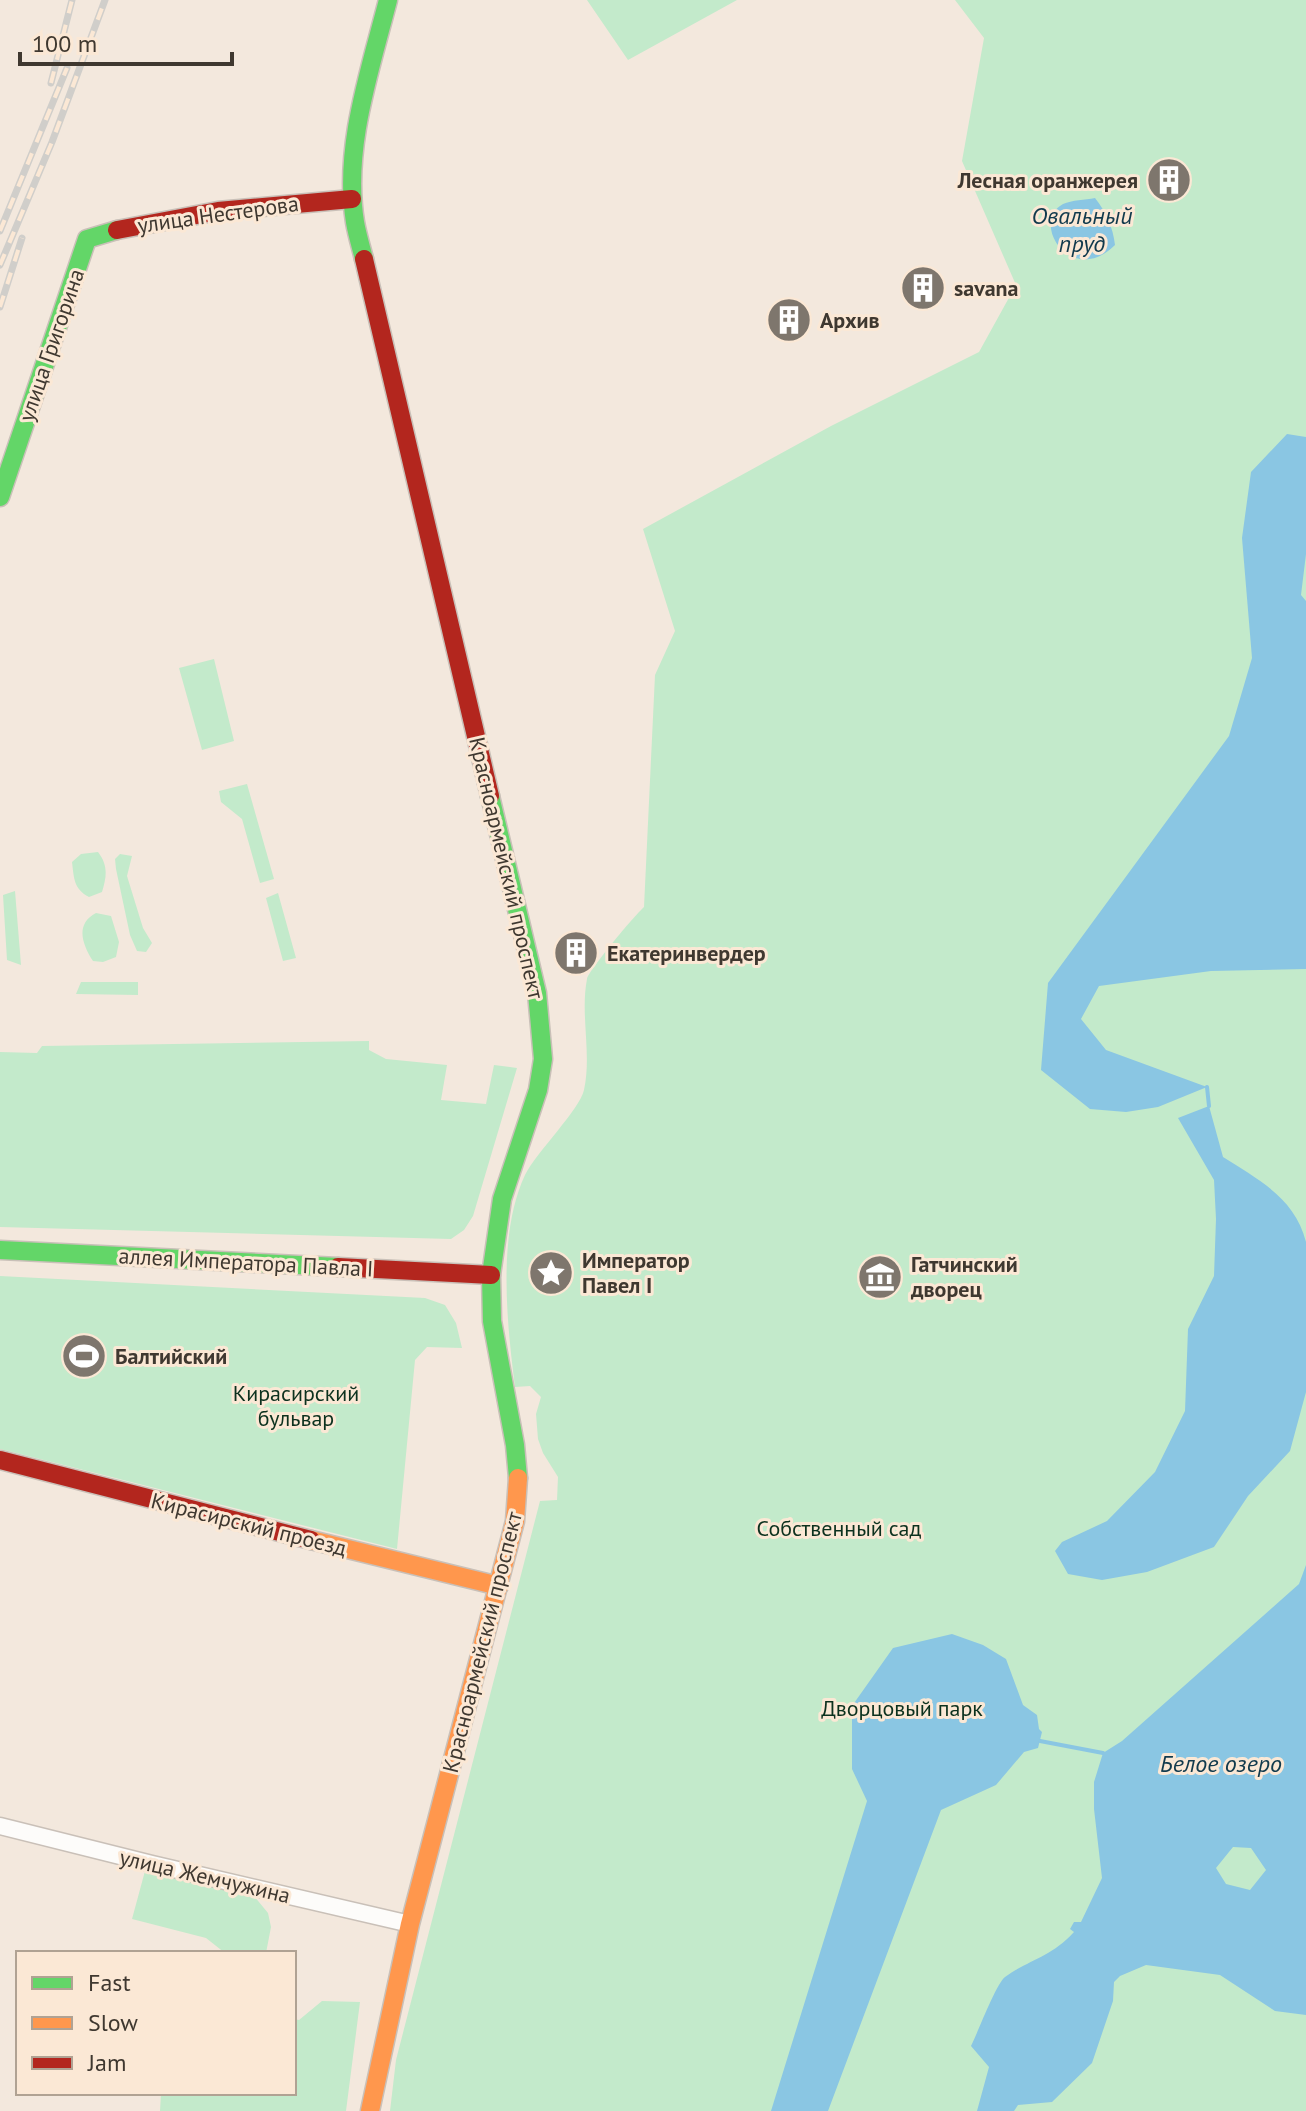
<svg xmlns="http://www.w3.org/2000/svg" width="1306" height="2111" font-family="'PT Sans',sans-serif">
<rect width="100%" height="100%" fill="#f3e8dd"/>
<path fill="#c3eacb" d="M587 0H737L628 60Z
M955 0H1306V2111H390L396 2060 540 1501 557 1500 558 1477 543 1453 538 1439 536 1414 541 1397 530 1386 515 1387C507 1323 497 1235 525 1175 536 1153 580 1109 584 1090 592 1054 580 1015 587 979 589 970 634 916 644 907L655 675 675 631 643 529 831 426 979 352 1016 285 962 161 984 38Z
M214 659 234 741 202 750 179 668Z
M247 784 274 879 260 883 242 819 221 802 219 791Z
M98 852C108 865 107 876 102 892L89 897C74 889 74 879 72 862L81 854Z
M120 854 132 856 127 876 143 928 152 943 146 952 137 951 130 935 116 869 115 859Z
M15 891 21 965 7 960 3 895Z
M278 893 296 958 283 961 266 898Z
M96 913 111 916 119 942 116 957 103 962 93 961C82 944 75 924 96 913Z
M81 982H138V995L76 994Z
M369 1041V1050L386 1059 447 1065 441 1100 486 1104 494 1065 517 1068 473 1216 464 1230 451 1239 0 1227V1052L37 1053 42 1046Z
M0 1276 425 1298 445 1305 456 1323 462 1348 427 1347 415 1360 397 1549 0 1449Z
M145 1871 254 1896 268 1913 271 1927 266 1953H225L206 1938 132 1919Z
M322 2001 360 2002 346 2111H160L161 2093H294V2019L299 2020Z"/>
<path fill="#8ac6e3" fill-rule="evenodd" d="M1095 198C1106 212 1113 227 1115 245 1072 288 1029 223 1063 204 1072 200 1085 200 1095 198Z
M1287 434 1306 437V554L1301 595 1306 601V969L1211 971 1099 986 1081 1019 1106 1050 1207 1087 1158 1107 1126 1112 1090 1109 1041 1070 1048 983 1229 736 1252 658 1242 538 1251 472Z
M1209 1106 1223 1157C1259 1180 1295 1198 1306 1242V1392L1290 1451 1248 1496 1214 1547 1147 1572 1102 1580 1068 1574 1055 1551 1062 1542 1107 1521 1155 1472 1185 1411 1188 1329 1214 1276 1216 1219 1214 1180 1178 1118Z
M1306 1565V2015L1275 2011 1220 1975 1146 1965 1120 1976 1114 1982 1113 2001 1092 2063 1052 2102 1018 2105 1014 2111H977L989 2067 971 2046C978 2032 996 1984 1005 1977 1030 1959 1050 1958 1074 1932L1070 1929 1074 1922H1081L1102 1878 1094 1809V1782L1103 1753 1122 1741 1299 1584ZM1233 1847 1251 1848 1266 1870 1250 1890 1226 1884 1216 1868Z
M952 1634 983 1645 1006 1659 1023 1705 1037 1715 1039 1729 1042 1732 1038 1748 1024 1752 996 1785 941 1810 828 2111H771L867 1801 852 1769V1706L893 1648Z"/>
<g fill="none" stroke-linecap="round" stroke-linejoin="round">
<path stroke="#8ac6e3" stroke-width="4" d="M1207 1087 1209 1106
M1040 1741 1103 1753"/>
<g stroke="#c9c0b8" stroke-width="19">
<path id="street" d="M0 1826 152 1864 410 1924"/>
</g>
<g stroke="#c9c0b8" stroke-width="21">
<path id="fast" d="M364 259C361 247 357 234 355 222 343 148 370 71 388 0
M0 497 87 239 117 230
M490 796 537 993 543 1059 538 1090 502 1199 491 1275 492 1321 515 1445 518 1478
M0 1250 338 1267"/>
</g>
<g stroke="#c9c0b8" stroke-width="21">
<path id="slow" d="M311 1540 499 1586
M370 2111 410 1924 515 1521 518 1478"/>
</g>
<g stroke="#c9c0b8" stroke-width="21">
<path id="jam" d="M117 230 218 211 352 199
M364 259 490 796
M338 1267 491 1275
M0 1460 311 1540"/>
</g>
<use href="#street" stroke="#fdfcfa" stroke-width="16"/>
<use href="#fast" stroke="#63d668" stroke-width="18"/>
<use href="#slow" stroke="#ff974d" stroke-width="18"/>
<use href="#jam" stroke="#b3261e" stroke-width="18"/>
<g stroke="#d0ceca" stroke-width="7">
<path id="rail" d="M51 83 72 0
M0 231 67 68
M0 265 52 142 105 0
M0 307 22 238"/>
</g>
<use href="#rail" stroke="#fbe8d5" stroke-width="4" stroke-dasharray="12" stroke-linecap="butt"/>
</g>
<defs>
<g id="building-disc" transform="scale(2.3)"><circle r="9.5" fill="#7e766d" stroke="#fbe8d5"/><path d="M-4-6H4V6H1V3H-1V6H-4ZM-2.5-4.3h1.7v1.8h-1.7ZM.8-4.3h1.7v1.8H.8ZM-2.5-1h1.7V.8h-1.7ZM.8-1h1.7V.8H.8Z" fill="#fff"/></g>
<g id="sight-disc" transform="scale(2.3)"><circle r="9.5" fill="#7e766d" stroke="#fbe8d5"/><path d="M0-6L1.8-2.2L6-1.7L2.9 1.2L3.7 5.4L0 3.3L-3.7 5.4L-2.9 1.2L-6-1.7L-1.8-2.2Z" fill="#fff"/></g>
<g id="museum-disc" transform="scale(2.3)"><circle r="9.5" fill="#7e766d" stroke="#fbe8d5"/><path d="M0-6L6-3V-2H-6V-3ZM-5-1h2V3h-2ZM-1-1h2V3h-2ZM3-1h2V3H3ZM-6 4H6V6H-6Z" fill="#fff"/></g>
<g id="stadium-disc" transform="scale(2.3)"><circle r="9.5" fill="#7e766d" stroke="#fbe8d5"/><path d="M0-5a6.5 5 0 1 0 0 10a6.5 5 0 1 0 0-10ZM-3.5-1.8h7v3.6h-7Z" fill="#fff"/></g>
</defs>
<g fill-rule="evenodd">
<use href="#building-disc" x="1169" y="180"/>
<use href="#building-disc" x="923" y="288"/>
<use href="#building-disc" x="789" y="320"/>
<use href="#building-disc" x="576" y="953"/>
<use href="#sight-disc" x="551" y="1273"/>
<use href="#museum-disc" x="880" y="1277"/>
<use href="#stadium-disc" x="84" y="1356"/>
</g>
<g text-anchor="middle" stroke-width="6" stroke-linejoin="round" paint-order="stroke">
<g font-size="22" font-weight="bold" fill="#3f3830" stroke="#fbe8d5" text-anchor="start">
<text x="1138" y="188" text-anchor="end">Лесная оранжерея</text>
<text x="954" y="296">savana</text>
<text x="820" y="328">Архив</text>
<text x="607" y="961">Екатеринвердер</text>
<text x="582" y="1268">Император<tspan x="582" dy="25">Павел I</tspan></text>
<text x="911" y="1272">Гатчинский<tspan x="911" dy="25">дворец</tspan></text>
<text x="115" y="1364">Балтийский</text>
</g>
<g font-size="22" fill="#3f3830" stroke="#fbe8d5">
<text transform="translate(218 214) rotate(-8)" y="8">улица Нестерова</text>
<text transform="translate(51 345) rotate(-71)" y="8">улица Григорина</text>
<text transform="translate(507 868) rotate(77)" y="8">Красноармейский проспект</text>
<text transform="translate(246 1262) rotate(3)" y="8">аллея Императора Павла I</text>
<text transform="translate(249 1524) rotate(14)" y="8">Кирасирский проезд</text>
<text transform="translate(482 1642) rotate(-76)" y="8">Красноармейский проспект</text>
<text transform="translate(205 1876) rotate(13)" y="8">улица Жемчужина</text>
</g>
<g font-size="22" fill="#0c311e" stroke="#fbe8d5">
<text x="296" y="1401">Кирасирский<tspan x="296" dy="25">бульвар</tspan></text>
<text x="839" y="1536">Собственный сад</text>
<text x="902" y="1716">Дворцовый парк</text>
</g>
<g font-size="24" font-style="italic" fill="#113a4d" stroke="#fbe8d5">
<text x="1082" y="224">Овальный<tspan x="1082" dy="28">пруд</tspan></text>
<text x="1221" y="1772">Белое озеро</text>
</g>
</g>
<rect x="16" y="1951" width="280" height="144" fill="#fbe8d5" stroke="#b0a293" stroke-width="2"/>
<rect x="32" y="1977" width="40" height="12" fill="#63d668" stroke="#b0a293" stroke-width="2"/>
<text x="88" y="1991" font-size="24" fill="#3f3830">Fast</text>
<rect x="32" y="2017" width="40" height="12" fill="#ff974d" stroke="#b0a293" stroke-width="2"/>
<text x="88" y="2031" font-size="24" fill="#3f3830">Slow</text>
<rect x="32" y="2057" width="40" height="12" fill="#b3261e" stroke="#b0a293" stroke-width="2"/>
<text x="88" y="2071" font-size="24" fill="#3f3830">Jam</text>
<path d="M20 52v12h212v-12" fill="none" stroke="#3f3830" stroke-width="4"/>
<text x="32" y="52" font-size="24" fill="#3f3830" stroke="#fbe8d5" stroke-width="6" paint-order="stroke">100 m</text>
</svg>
